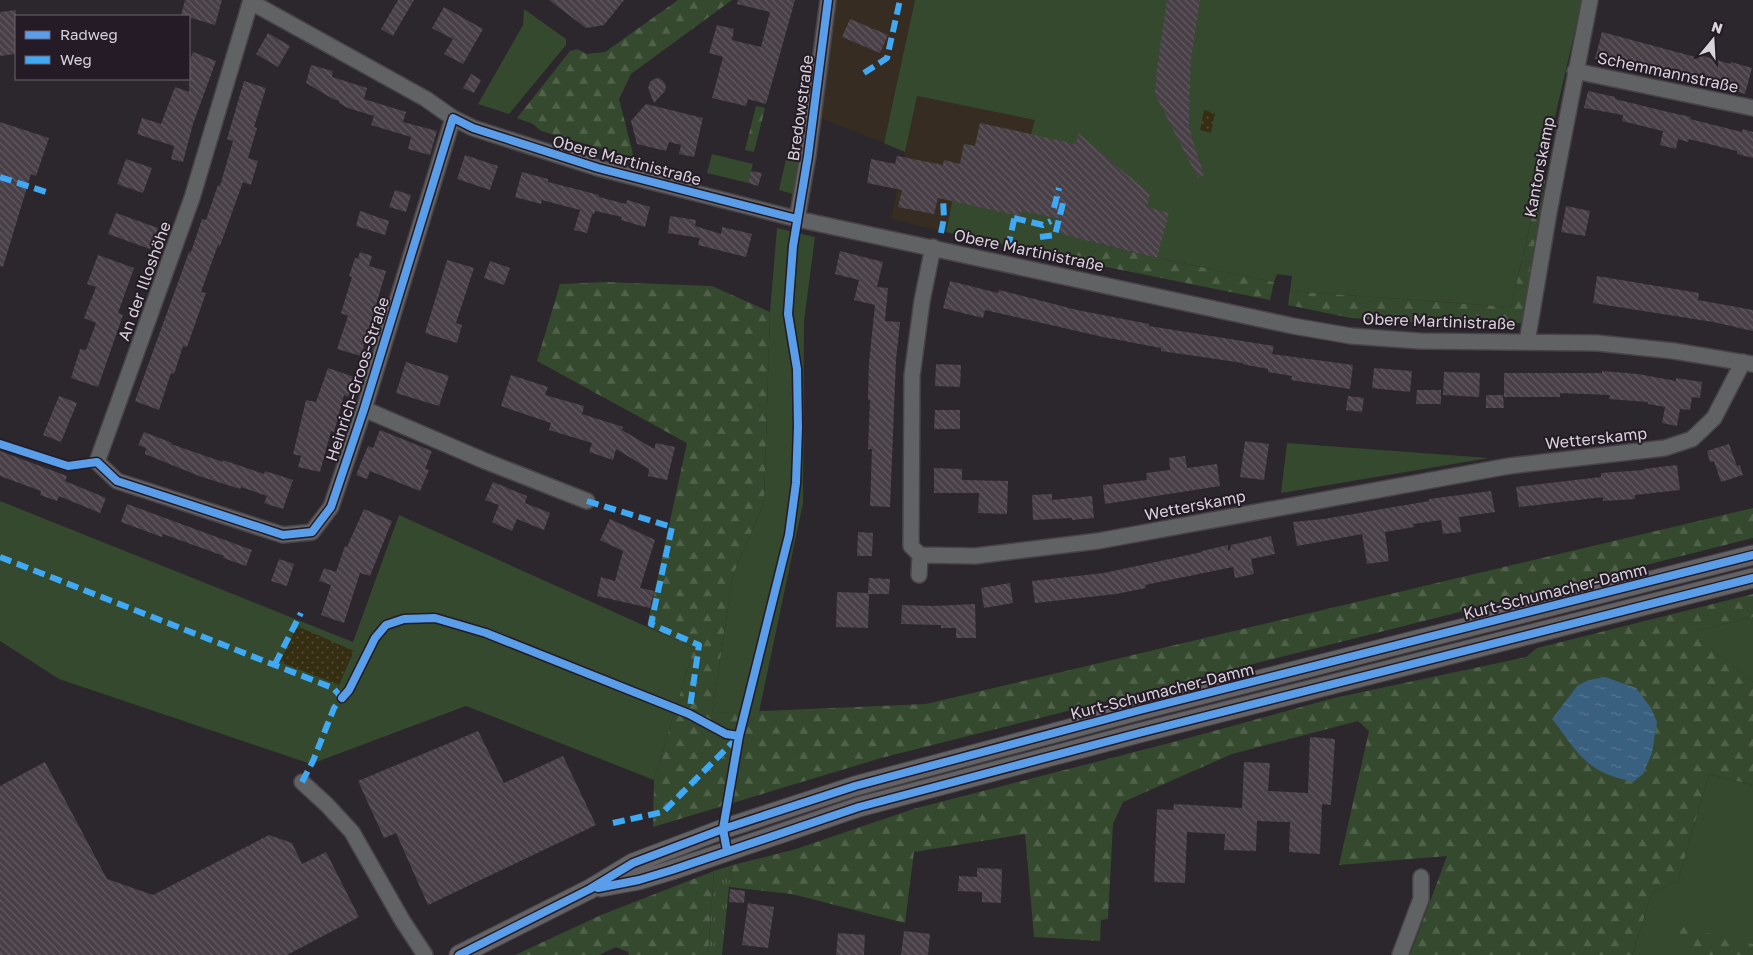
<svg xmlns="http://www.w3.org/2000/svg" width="1753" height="955" font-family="'Golos Text',sans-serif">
<defs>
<pattern id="forest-firs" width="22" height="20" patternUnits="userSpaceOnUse" patternTransform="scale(1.25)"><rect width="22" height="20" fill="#34492d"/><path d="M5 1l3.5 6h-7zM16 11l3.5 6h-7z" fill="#51624b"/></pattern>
<pattern id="sand-dots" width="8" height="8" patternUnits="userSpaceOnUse" patternTransform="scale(1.25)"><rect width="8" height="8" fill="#362e12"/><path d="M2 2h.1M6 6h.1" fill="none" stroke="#524b34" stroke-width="1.8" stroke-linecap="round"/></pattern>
<pattern id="park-tufts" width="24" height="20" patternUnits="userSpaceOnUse" patternTransform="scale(1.25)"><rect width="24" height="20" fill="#34492d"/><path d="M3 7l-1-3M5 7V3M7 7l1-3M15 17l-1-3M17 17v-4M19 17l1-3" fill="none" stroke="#51624b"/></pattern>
<pattern id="water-ripples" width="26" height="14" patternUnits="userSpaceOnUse" patternTransform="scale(1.25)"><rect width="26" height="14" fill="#3a6080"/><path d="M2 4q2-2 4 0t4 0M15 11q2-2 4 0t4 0" fill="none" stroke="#567691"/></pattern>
<pattern id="building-back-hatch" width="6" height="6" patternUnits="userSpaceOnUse" patternTransform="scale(1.25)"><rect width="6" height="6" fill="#483f47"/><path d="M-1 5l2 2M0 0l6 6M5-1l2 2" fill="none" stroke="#625a61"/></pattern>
</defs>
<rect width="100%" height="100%" fill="#2c272d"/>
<path fill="#372c21" d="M837 0H915L884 143 820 118Z
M916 96 1035 120 1032 135 975 146 964 145 946 232 891 219Z"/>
<path fill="#34492d" d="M915 0H1582L1511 307 1290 291 1292 276 1277 274 1274 282 1157 258 1098 243 1095 253 1070 248 1067 259 946 232 964 144 975 146 980 123 1031 134 1035 120 917 96 905 152 884 143Z
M524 9 566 39V45L509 114 478 104 523 25Z
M712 154 753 164 748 183 707 173Z
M786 159 801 162 793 194 779 190Z
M777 228 815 237 804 321 803 503 759 712 712 713 733 575 764 503 770 312Z
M1287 443 1489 458 1281 493Z
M0 501 353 642 399 515 694 648 654 780 466 706 311 764 59 679 0 641Z
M1753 617V682L1691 632Z
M1709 774 1753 785V955H1632L1652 893 1678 881Z"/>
<path fill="url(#forest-firs)" d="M678 0H732L631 74 619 99 634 158 541 131 533 124 517 118 570 51 578 49 586 54 605 52Z
M756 106 765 108 754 152 745 150Z
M1541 178 1545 180 1522 323H1423L1351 318 1288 305 1290 291 1511 307Z
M1097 243 1157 258 1274 282 1270 300 1067 259 1070 247 1095 253Z
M606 282 712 286 770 312 764 503 733 575 712 713 926 704 1753 508V538L881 758 653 827 654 780 694 648 647 626 687 443 537 361 560 284Z
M1753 594V617L1692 632 1753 682V785L1709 774 1678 881 1652 893 1632 955H1410L1447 856 1339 865 1369 731 1358 721 1232 754 1123 802 1113 824 1108 919 1101 920 1100 941 1034 937 1025 834 914 852 905 923 792 894 729 887 733 865 796 849 913 809 1181 740 1334 698 1526 657 1537 648Z
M714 871 708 955H629L628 952 616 947 599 955H515L601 915Z
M1683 927 1753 944V955H1699L1686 942 1679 932Z"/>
<path fill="url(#sand-dots)" d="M1204 110 1215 113 1211 133 1200 130Z
M297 626 354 651 339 685 280 662Z"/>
<path fill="url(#park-tufts)" d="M733 865 729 887 722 955H708L714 871Z"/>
<path fill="url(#water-ripples)" d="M1605 677 1636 688 1651 708 1657 722 1652 753 1643 774 1633 782C1616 778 1596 772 1584 759 1572 748 1563 732 1552 719L1578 685 1589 680Z"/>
<path fill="url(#building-back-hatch)" d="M185 0H222L215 25 181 15Z
M398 0H414L393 36 381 29Z
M549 0H624L604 25 586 28Z
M738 0H795L766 104 748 99 746 106 712 98 723 57 709 53 717 25 734 29 732 40 761 47 770 12 737 4Z
M1167 0H1200L1191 60 1189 110V125L1192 138 1204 175 1198 178 1155 94 1157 68Z
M444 7 483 29 463 64 444 54 453 39 432 28Z
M16 10V54L0 56V12Z
M850 19 888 35 880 53 842 37Z
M1602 32 1699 58 1700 55 1730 64 1731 62 1752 68 1745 94 1680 75 1679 79 1650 71 1649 72 1595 59Z
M268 33 290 46 278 67 256 54Z
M193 52 216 61 193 124 183 162 171 159 174 146 137 134 142 118 161 124 175 87 189 92V63Z
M311 65 333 71 332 77 367 88 364 99 406 112 403 122 437 131 430 155 408 149 411 137 371 125 374 116 348 108 339 103V101L333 99 306 83Z
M471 74 481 80 474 93 463 88Z
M659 78 664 82 666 86 665 91 654 103 648 88 650 82 654 79Z
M244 81 266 88 254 127 257 128 248 158 258 161 251 185 243 182 220 246 218 245 201 292 206 293 187 347 183 346 174 374 171 373 159 410 135 401 189 252H191L202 219 206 220 218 185 220 186 233 141 227 139Z
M1588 91 1615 97V99L1668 112 1691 117 1690 119 1742 132 1743 129 1753 132V158L1737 154V151L1689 139 1688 142 1678 139 1676 149 1660 145 1663 131 1622 121 1623 115 1584 108Z
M646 104 703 118 694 157 679 154 681 145 669 142 666 151 637 144 631 121Z
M0 122 49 138 36 176 31 174 3 267 0 266Z
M980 123 1076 144 1078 133 1150 194 1147 207 1169 213 1157 258 1058 233 1061 219 1022 211 1020 216 938 198 934 214 898 207 902 190 867 183 871 159 895 164 897 156 943 165 944 160 960 164 964 144 975 146Z
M465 155 498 166 490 190 457 179Z
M126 159 152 168 143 193 117 184Z
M751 171 762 173 758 186 748 183Z
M522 172 548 179V182L599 195V197L626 204 627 200 650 207 645 227 621 220 622 217 595 211 594 214H592L587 233 574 230 580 210 542 200 541 204 515 197Z
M395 190 411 195 406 212 389 207Z
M1566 206 1590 211 1585 236 1561 232Z
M360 211 389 221 385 235 356 226Z
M116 213 158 228 150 249 108 234Z
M670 216 696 220 695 226 721 234 722 227 752 234 746 257 698 245 700 238 668 233Z
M840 251 883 262 876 291 877 287 888 288 885 321 900 322 896 360 890 507 870 506 872 449H868L870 400H868L869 363 875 305 854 300 859 280 835 274Z
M360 252 372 256 369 266 386 271 361 356 337 349 348 316 341 313 352 277 349 276 355 258 358 259Z
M98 255 134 268 118 313 123 315 98 387 71 378 80 349 86 350 96 323 84 318 96 287 87 284Z
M447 260 474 268 456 323 462 325 457 343 425 333Z
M490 261 510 268 504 285 484 278Z
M1597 276 1699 293 1698 300 1753 310V331L1713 322 1593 303Z
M950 281 998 293 999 290 1077 310 1149 324V326L1274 346 1272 354 1353 365 1350 389 1291 380 1292 376 1268 372V369L1242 364 1243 363 1161 351V348L1103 337 985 310 983 318 943 308Z
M406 362 449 376 439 406 396 393Z
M936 364 961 365 960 387 935 386Z
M328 368 354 377 348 397 344 395 334 432 331 431 320 472 298 467 301 456 293 454 306 400 316 402Z
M1374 368 1412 371 1410 392 1372 388Z
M1602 371 1638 374 1676 381V378L1702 382 1700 398 1692 397 1690 410 1680 409 1677 426 1662 423 1665 407 1648 404V402L1609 399 1610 395 1560 393V397H1504V373H1602Z
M1444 372 1480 373 1479 397 1443 395Z
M511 375 548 387 545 395 584 406 582 414 623 427 622 430 654 449 656 443 675 447 667 480 648 476 649 469 616 449 613 460 589 452 592 443 549 430 551 423 501 406Z
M1417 390H1441V404H1416Z
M1486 395H1503L1504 408H1486Z
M59 396 77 403 61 442 43 435Z
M1348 396 1364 398 1362 412 1346 410Z
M935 410H960V429H934Z
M380 430 432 451 425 469 429 470 420 491 370 471 367 479 356 475 368 446 373 448Z
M144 432 172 443 171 444 223 462V460L264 474 265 471 293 480 283 509 264 503 267 496 241 487 240 489 199 476 145 454 146 448 138 445Z
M1245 441 1269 444 1264 480 1240 477Z
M1729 444 1737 466 1740 465 1743 475 1721 482 1714 461 1710 462 1707 451Z
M0 451 67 476 65 481 106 498 100 513 59 496 57 501 40 495 41 491 0 476Z
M1185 456 1187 468 1217 464 1220 486 1105 504 1103 485 1147 480 1146 473 1170 470 1169 458Z
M1677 465 1680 490 1635 495V499L1603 501V497L1519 507 1516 487 1601 477V473L1644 470 1643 469Z
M934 468 962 469V480L1008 481 1007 514 978 513 979 493H934Z
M493 482 527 496 525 503 550 513 544 530 517 519 512 531 492 522 499 505 485 500Z
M1491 491 1495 512 1459 517 1461 532 1443 534 1441 520 1413 524 1414 527 1385 532 1389 561 1367 564 1362 534 1297 546 1293 522 1324 519 1429 501V499Z
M1052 494V500L1092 496 1094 518 1072 520V518L1033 520 1032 495Z
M127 504 252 550 246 566 223 558 224 556 163 534 162 537 121 522Z
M364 509 392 521 370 576 360 573 344 623 321 615 331 585 319 581 324 568 336 572 345 546 347 547Z
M610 519 655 540 640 588 654 591 650 608 597 596 601 577 615 581 623 551 600 540Z
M858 532 873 533 872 556H857Z
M1271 536 1275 554 1251 559 1254 574 1235 578 1233 567 1145 585 1146 588 1116 594 1035 603 1032 581 1104 573 1202 552V551L1228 545V550H1230L1231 545Z
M279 559 294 564 287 586 271 581Z
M869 578 890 579 889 594H869L868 628 836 627 837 592 868 593Z
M1010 583 1013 603 984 608 981 588Z
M975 604 976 638H956V628H941V625L901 624 902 605 933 606Z
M478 731 504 783 563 756 596 825 428 905 396 833 384 838 358 781Z
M1310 737 1335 739 1331 805 1322 804 1320 854 1289 852 1290 822 1257 821 1256 851 1224 850 1225 834 1187 832 1185 883 1154 882 1157 809 1173 810 1174 804 1242 808 1244 762 1270 763 1268 791 1308 793Z
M45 762 107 879 153 895 269 835 292 843 302 864 326 852 359 917 287 955H0V786Z
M977 868 1002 869 1001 903 982 902V892L958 891 959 876 977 877Z
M730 889 745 891 744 903 729 902Z
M748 903 774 907 768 948 742 945Z
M904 931 930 934 928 955H901Z
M838 933 865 935 864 955H836Z"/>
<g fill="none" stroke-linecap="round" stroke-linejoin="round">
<g stroke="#474348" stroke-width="18">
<path id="minor" d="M251 0 192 198 97 462 117 481 283 535 312 532 331 507 364 409 453 118
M251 2 426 99 453 118 473 128 598 168 797 219 1293 326 1351 336 1420 341 1597 343 1674 351 1753 364
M1575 71 1753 108
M797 219 808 156 828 0
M933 247 922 301 912 376 911 546 920 555 975 556 1098 541 1509 466 1665 448 1692 439 1714 418 1743 362
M1527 342 1549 212 1590 0
M364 409 485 461 587 501
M919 575 920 555
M302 782 327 805 352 832 402 920 425 955
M1400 955 1421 899V877"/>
</g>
<g stroke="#474348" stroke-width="21">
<path id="major" d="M601 887 639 880 672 870 859 807 1139 733 1753 578
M459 955 590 889 633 863 723 829 855 786 1140 710 1753 555"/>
</g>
<use href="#minor" stroke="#616264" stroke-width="15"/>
<use href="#major" stroke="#636365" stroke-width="19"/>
<path stroke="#3fa9f5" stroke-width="6" stroke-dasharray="12 6" stroke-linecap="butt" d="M864 73 887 58 900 0
M0 177 49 193
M1054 208 1059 188
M1014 218 1043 225 1051 221
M941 233 944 218 943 198
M1040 237 1055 235 1063 203 1057 198
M1008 248 1015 215
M587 501 672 527 651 624 699 645 689 714
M0 557 333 688 342 698
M275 664 301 613
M302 782 313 761 334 708 344 695
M613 823 663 812 737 738"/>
<g stroke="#241b26" stroke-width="11">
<path id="cycleway" d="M0 444 68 466 97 462 117 481 283 535 312 532 331 507 364 409 453 118 473 128 598 168 797 219
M342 698 349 690 375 638 386 625 404 619 435 618 486 633 689 714 726 734 739 736
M727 851 723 829 739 736 789 535 796 483 798 427 797 369 788 314 793 246 808 156 828 0
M598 888 639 880 672 870 859 807 1139 733 1753 578
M459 955 590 889 633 863 723 829 855 786 1140 710 1753 555"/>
</g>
<use href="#cycleway" stroke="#5a9eea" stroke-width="8"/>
</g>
<g text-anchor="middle" stroke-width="4" stroke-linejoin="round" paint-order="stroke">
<g font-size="16" fill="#d8d2da" stroke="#241b26">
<text transform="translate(1668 72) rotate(12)" y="6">Schemmannstraße</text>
<text transform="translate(800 108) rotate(-82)" y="6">Bredowstraße</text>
<text transform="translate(627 160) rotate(15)" y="6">Obere Martinistraße</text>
<text transform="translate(1539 167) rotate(-79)" y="6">Kantorskamp</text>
<text transform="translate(1029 250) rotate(12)" y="6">Obere Martinistraße</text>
<text transform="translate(144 281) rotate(-70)" y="6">An der Illoshöhe</text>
<text transform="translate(1439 321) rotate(2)" y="6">Obere Martinistraße</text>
<text transform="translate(357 379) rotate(-72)" y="6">Heinrich-Groos-Straße</text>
<text transform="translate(1596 438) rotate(-6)" y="6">Wetterskamp</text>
<text transform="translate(1195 505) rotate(-11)" y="6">Wetterskamp</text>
<text transform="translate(1555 591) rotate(-14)" y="6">Kurt-Schumacher-Damm</text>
<text transform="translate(1162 691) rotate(-14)" y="6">Kurt-Schumacher-Damm</text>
</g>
</g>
<rect x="15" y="15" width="175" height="65" fill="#241b26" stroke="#6c646e"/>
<rect x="25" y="31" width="25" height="8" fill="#5a9eea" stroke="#6c646e"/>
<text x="60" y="40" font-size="15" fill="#d8d2da">Radweg</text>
<rect x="25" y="56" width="25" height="8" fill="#3fa9f5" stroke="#6c646e"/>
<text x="60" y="65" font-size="15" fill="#d8d2da">Weg</text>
<g transform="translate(1713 40) rotate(18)" stroke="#241b26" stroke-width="4" paint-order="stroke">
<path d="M0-4L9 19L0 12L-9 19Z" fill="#d8d2da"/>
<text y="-8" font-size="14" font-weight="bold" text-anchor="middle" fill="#d8d2da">N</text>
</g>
</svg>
